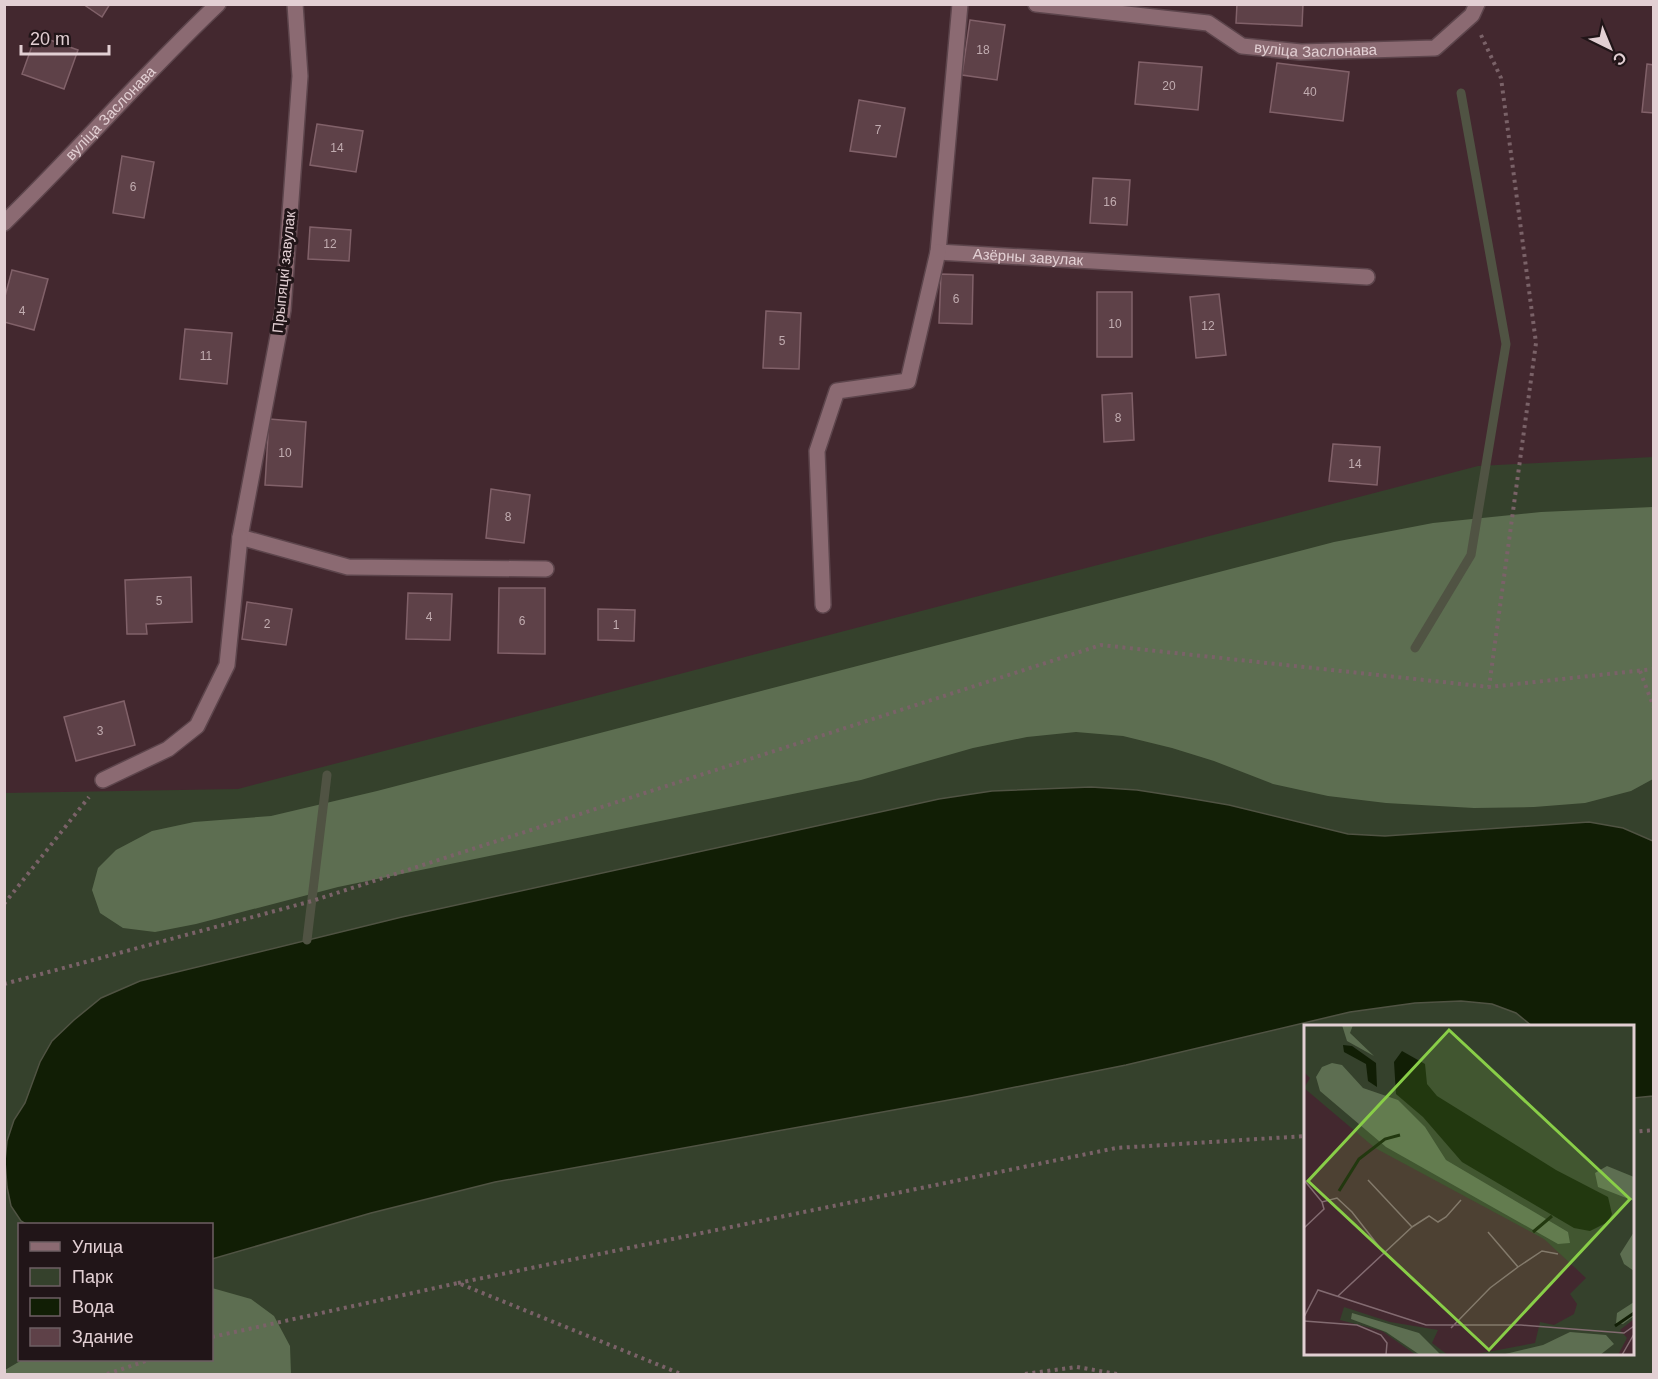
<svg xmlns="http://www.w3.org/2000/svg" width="1658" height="1379" font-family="Helvetica,sans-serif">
<rect width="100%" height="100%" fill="#43282f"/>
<path fill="#35412c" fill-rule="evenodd" d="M1653 457V1374H5L4 793 238 789 1478 466ZM1306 1026H1632V1354H1306ZM20 1224H212V1360H20Z"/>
<path fill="#5d6e51" d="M1653 507V779L1631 791 1585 803 1534 807 1474 808 1386 803 1328 796 1273 784 1214 761 1172 748 1123 736 1076 732 1027 737 973 748 861 780 338 887 196 924 155 932 123 928 100 913 92 890 98 868 116 850 152 831 194 822 271 816 377 791 1334 542 1433 523 1541 512Z
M212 1288 251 1299 274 1316 290 1346 291 1374H5V1370L22 1360H212Z"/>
<path fill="#111e05" stroke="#505343" stroke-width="1.5" d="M1091 787 1137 790 1182 797 1229 805 1348 834 1385 836 1589 822 1623 828 1653 841V1096L1633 1098 1632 1026H1532L1516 1013 1492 1004 1461 1001 1415 1003 1350 1012 1126 1065 971 1096 495 1182 371 1213 212 1259V1224H26L21 1221 11 1206 7 1187 5 1161 7 1141 14 1120 25 1103 40 1062 52 1041 74 1020 101 998 140 981 402 917 939 799 992 791Z"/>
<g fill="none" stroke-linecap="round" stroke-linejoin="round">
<path stroke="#505343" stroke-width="9" d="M1415 648 1471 555 1506 344 1461 93
M307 940 327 775"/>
</g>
<path fill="#5e4148" stroke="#816169" stroke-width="1.5" d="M83 4H110L102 17Z
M1237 4H1303L1302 26 1236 23Z
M970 20 1005 25 997 80 962 75Z
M36 35 78 50 64 89 22 74Z
M1139 62 1202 67 1198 110 1135 104Z
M1277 63 1349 72 1343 121 1270 112Z
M1647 64 1654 65V113L1642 112Z
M859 100 905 108 896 157 850 151Z
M317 124 363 131 356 172 310 165Z
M122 156 154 162 144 218 113 213Z
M1093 178 1130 180 1127 225 1090 223Z
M310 227 351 230 349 261 308 259Z
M12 270 48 279 34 330 4 322V300Z
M941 274 973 275 972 324 939 323Z
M1097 292H1132V357H1097Z
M1219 294 1226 355 1196 358 1190 297Z
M766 311 801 313 799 369 763 368Z
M185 329 232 333 227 384 180 379Z
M1132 393 1134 440 1104 442 1102 395Z
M269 419 306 422 302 487 265 485Z
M1333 444 1380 447 1377 485 1329 481Z
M491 489 530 495 524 543 486 538Z
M191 577 192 622 146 624 147 634H127L125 580Z
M499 588H545V654L498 653Z
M408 593 452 594 450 640 406 639Z
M247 602 292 609 286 645 242 639Z
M598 609 635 610 634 641 598 640Z
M124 701 135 745 76 761 64 717Z"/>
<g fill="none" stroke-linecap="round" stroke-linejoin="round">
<g stroke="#5d454c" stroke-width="18">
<g id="minor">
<path d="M295 4 300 76 283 310 240 537 348 567 546 569"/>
<path id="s1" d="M960 4 938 252 1367 277"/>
<path id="s2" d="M1036 4 1208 23 1242 46 1301 52 1435 48 1472 15 1477 4"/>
<path id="s3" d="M4 223C77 152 144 74 218 4"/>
<path d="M823 605 817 451 837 391 908 381 938 252"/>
<path d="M103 780 168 749 197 726 227 665 240 537"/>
</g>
</g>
<path stroke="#7a6268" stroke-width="4" stroke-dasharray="3 4.5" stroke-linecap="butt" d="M1481 35 1501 78 1536 343 1489 687
M1640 671 1654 708
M4 904 89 797
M4 984 312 901 1101 645 1489 687 1654 669
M1632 1132 1654 1130
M458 1283 1116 1148 1306 1136
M212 1337 458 1283 681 1374
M107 1374 149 1360
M1025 1374 1077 1367 1117 1374"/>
<use href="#minor" stroke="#8b6a72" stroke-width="15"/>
</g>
<g text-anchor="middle" stroke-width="6" stroke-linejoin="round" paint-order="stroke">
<g font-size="12" fill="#c1acb0">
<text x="983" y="54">18</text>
<text x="1169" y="90">20</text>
<text x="1310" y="96">40</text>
<text x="878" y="134">7</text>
<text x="337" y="152">14</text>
<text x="133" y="191">6</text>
<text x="1110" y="206">16</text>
<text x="330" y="248">12</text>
<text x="956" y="303">6</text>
<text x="22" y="315">4</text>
<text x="1115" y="328">10</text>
<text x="1208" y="330">12</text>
<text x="782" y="345">5</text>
<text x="206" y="360">11</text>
<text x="1118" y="422">8</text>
<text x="285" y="457">10</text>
<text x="1355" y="468">14</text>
<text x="508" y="521">8</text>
<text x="159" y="605">5</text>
<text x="429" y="621">4</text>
<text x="522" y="625">6</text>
<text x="267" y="628">2</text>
<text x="616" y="629">1</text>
<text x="100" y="735">3</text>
</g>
<g font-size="15" fill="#e2cfd3" stroke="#211518">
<text dy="5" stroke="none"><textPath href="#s2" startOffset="288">вуліца Заслонава</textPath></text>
<text dy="5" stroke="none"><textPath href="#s3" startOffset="153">вуліца Заслонава</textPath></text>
<text dy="5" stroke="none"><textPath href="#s1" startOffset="339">Азёрны завулак</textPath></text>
<text transform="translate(284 272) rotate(-84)" y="5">Прыпяцкі завулак</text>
</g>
</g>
<g transform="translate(1304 1025)">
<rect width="330" height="330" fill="#43282f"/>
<path d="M0 0H330V294L316 305 323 313 314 330H167L231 318 236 297 250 300 270 289 273 279 266 269 282 253 240 214 71 123 0 63 6 53 0 47ZM40 282 86 297 134 305 128 318 144 330H112L78 306 36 295Z" fill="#35412c"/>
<path d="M38 0H49L46 8 70 31 43 16ZM28 38 38 40 59 63 94 75 121 102 142 135 264 207 266 218 254 219 82 122 16 66 12 52 18 42ZM303 141 330 152V176L294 162 291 148ZM330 207V246L320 239 316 229ZM330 277V291L319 299 312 298 313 288ZM48 288 115 308 137 330H116L82 307 47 294ZM266 307 302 310 310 319 296 330H197L239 320Z" fill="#5d6e51"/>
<path d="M39 20 48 21 72 38 73 62 64 56 62 39 40 27ZM98 26 121 39 123 59 133 71 252 145 304 172 308 189 304 197 286 206 270 203 158 137 119 92 92 69 90 37Z" fill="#111e05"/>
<path fill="none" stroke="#111e05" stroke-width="3" d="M35 166 55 134 81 114 96 110M229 207 248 191M311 301 330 288"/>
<path fill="none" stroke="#836b71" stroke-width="1.5" d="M0 155 18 177 33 173 48 187 80 228M108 202 125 191 134 197 142 192 157 175M0 203 20 184 18 177M214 242 238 226 254 229M34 271 108 202 64 155M0 292 14 265 122 300H217L320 308 330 301M0 296 53 300 77 310 83 318 82 330M147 303 186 263 214 242 184 207M318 330 330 309"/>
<path fill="#89ce48" fill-opacity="0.15" stroke="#89ce48" stroke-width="3" d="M145 5 326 174 185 325 4 156Z"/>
<rect width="330" height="330" fill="none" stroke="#e2cfd3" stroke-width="3"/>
</g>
<rect width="1658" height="1379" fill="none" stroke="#e2cfd3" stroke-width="12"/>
<rect x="18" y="1223" width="195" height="138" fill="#211518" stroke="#6e5f63" stroke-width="1.5"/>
<rect x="30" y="1242" width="30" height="9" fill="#8b6a72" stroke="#6e5f63" stroke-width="1.5"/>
<text x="72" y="1253" font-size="18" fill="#e2cfd3">Улица</text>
<rect x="30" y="1268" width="30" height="18" fill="#35412c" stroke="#6e5f63" stroke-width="1.5"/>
<text x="72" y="1283" font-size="18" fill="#e2cfd3">Парк</text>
<rect x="30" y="1298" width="30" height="18" fill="#111e05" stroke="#6e5f63" stroke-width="1.5"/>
<text x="72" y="1313" font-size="18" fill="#e2cfd3">Вода</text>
<rect x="30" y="1328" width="30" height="18" fill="#5e4148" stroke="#6e5f63" stroke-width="1.5"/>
<text x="72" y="1343" font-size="18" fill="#e2cfd3">Здание</text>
<g transform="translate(1610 48) rotate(137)" stroke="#211518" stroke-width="4.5" paint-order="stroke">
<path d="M0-4.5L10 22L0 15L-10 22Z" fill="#e2cfd3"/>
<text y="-9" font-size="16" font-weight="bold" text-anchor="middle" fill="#e2cfd3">С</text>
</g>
<path d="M21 45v9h88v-9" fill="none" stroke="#e2cfd3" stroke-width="3"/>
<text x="30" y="45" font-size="18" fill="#e2cfd3" stroke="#211518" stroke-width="4.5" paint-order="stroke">20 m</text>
</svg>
